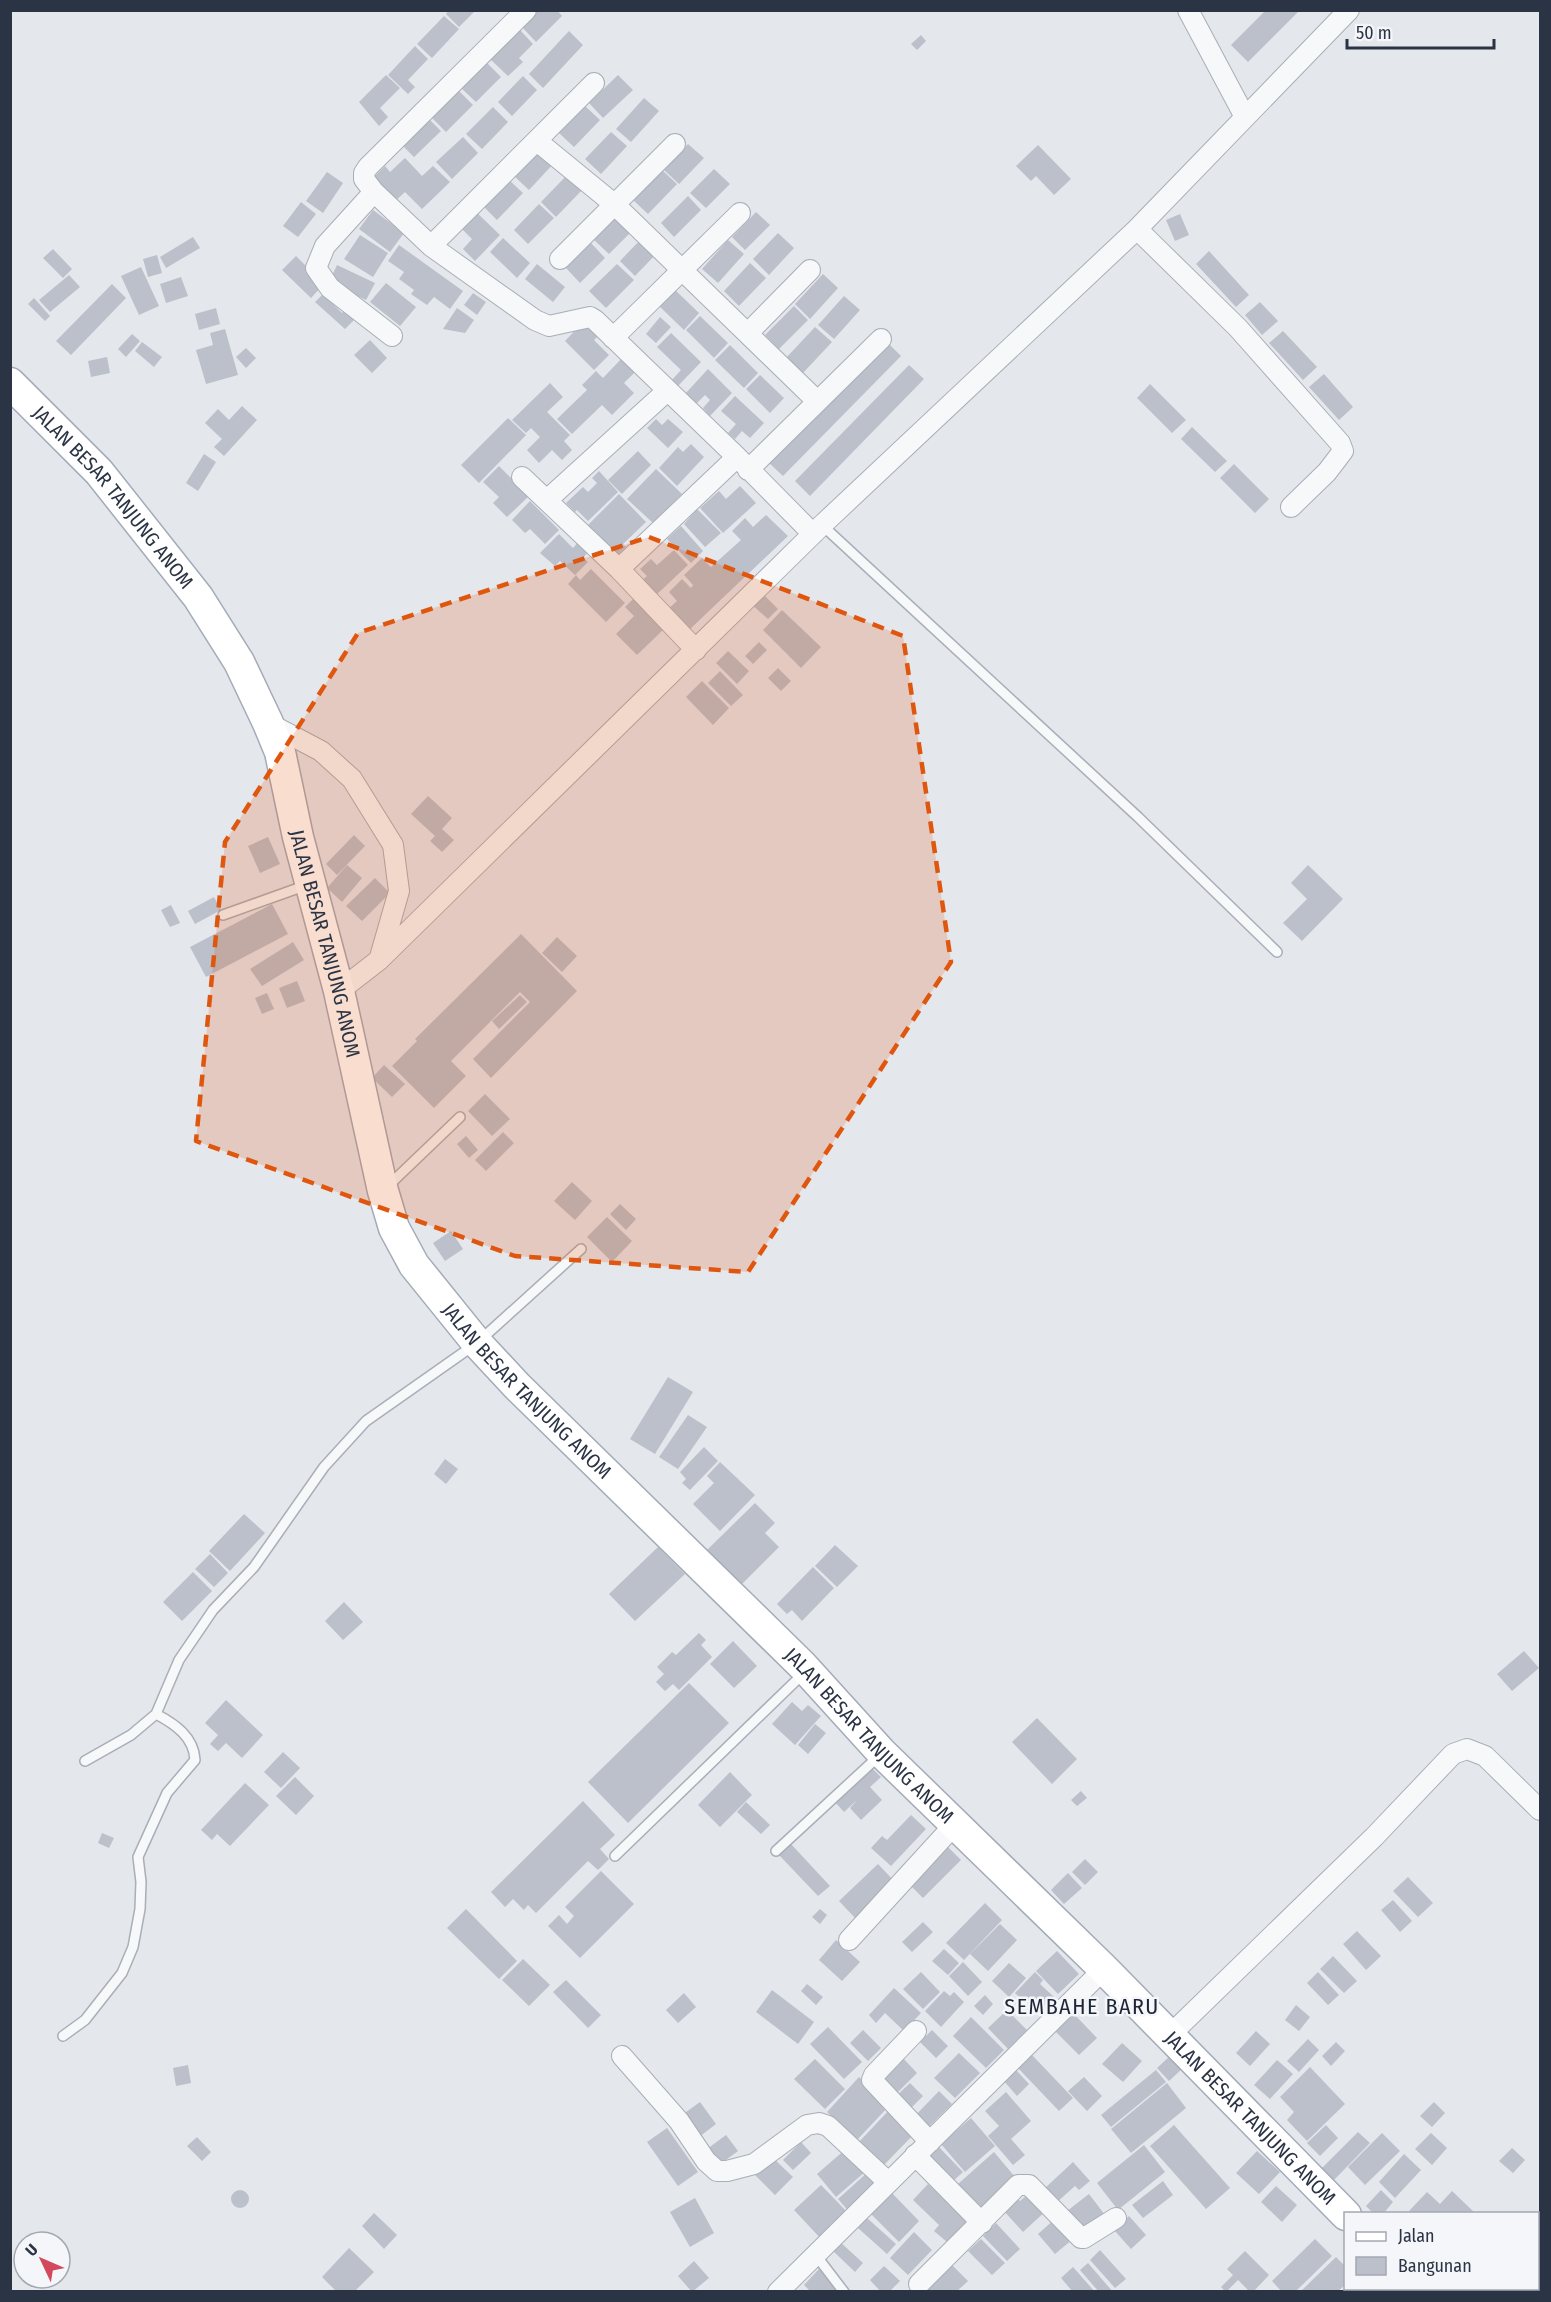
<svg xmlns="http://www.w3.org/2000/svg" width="1551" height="2302" font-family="'Fira Sans Condensed',sans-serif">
<rect width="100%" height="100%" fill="#e4e7ec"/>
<path fill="#bbc0ca" d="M449 10H476L459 27 446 14Z
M538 10H557L562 16 536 42 522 27Z
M1266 10H1300L1248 62 1231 45Z
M444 16 459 29 432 58 417 44Z
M520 30 533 44 519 58 523 62 508 76 490 59Z
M569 31 583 45 543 88 529 74Z
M921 35 926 41 917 50 911 44Z
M415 46 428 59 408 80 415 87 408 94 388 75Z
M485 61 501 77 476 102 460 87Z
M386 75 400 88 380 108 388 117 379 126 359 102Z
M618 75 633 90 603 118 589 103Z
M523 76 537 90 512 116 498 102Z
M457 89 473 105 446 132 430 116Z
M644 98 659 111 631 142 616 129Z
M585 106 600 120 574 147 559 133Z
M493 107 508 122 482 149 466 134Z
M427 117 441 131 414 157 401 144Z
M611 132 627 146 601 174 585 159Z
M463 137 478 153 452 179 436 162Z
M688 144 704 158 679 184 664 170Z
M1038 145 1071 179 1054 195 1036 176 1031 181 1016 166Z
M540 148 555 162 529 190 514 176Z
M405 158 422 176 433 166 450 182 422 209 405 192 392 204 370 181 385 166 390 172Z
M714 169 730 184 706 208 690 193Z
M662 170 677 184 648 214 633 200Z
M327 172 343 183 323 213 306 201Z
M568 174 583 189 556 217 541 202Z
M509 180 523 193 497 220 483 206Z
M688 196 701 210 674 237 661 223Z
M301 202 316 214 298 237 283 226Z
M539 204 554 218 528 244 514 230Z
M472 208 500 235 475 261 463 249 472 239 457 224Z
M373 210 404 233 390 252 359 229Z
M620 212 636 227 609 254 593 239Z
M756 212 770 225 745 250 732 237Z
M1180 214 1189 235 1175 241 1166 220Z
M778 233 794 248 769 275 753 259Z
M360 235 388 253 373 277 344 259Z
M644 236 659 251 635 276 620 261Z
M193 237 200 248 166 268 160 257Z
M503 238 530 263 517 278 490 252Z
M728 240 744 254 718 283 702 269Z
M591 243 605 258 580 283 566 268Z
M399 245 463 291 450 309 434 297 427 305 411 294 414 290 399 279 404 272 388 261Z
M53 249 72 269 63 278 43 258Z
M1209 251 1249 295 1236 307 1196 264Z
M157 255 162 273 148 277 143 259Z
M296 256 324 284 311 298 282 270Z
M750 263 766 278 739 306 724 291Z
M537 264 565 287 553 302 525 279Z
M617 264 634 280 606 308 589 291Z
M337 265 375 283 366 300 329 282Z
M141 267 159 306 139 315 121 276Z
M823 274 838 288 810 319 795 304Z
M69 275 80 287 50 312 39 300Z
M181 277 188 296 166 303 160 284Z
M386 283 416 307 400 326 370 302Z
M112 284 126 298 71 355 56 341Z
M673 288 699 313 684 330 657 304Z
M473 293 486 302 477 315 464 305Z
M323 294 342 313 347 308 356 318 345 329 315 302Z
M844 296 860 310 834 339 818 325Z
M34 298 50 316 45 321 28 304Z
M1260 302 1278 321 1262 335 1245 315Z
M794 306 808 320 779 349 765 335Z
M216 308 220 324 199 330 195 314Z
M457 308 474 320 465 333 443 329Z
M700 316 728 343 714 358 686 330Z
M660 317 671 327 656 343 646 334Z
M587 318 601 333 594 340 609 355 594 370 565 341Z
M815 327 832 342 803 373 786 358Z
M225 329 238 375 206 384 196 350 213 345 210 333Z
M1283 331 1317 367 1303 380 1269 343Z
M671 333 701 362 677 387 671 381 681 370 657 347Z
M132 334 140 341 126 357 118 349Z
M370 340 387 358 372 373 354 355Z
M886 341 901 356 783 476 768 462Z
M142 342 162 357 154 367 135 351Z
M730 345 758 373 744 388 715 360Z
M246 348 256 358 246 368 236 357Z
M107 357 110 373 91 377 88 361Z
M623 357 636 371 624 383 634 393 612 415 602 405 572 434 557 419 587 390 582 385 596 371 603 378Z
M909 365 924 379 810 496 795 481Z
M708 369 732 393 710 416 703 408 710 400 705 395 696 404 685 394Z
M1324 374 1353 407 1339 420 1309 387Z
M760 375 784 398 770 413 746 389Z
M550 383 563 397 547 412 570 435 564 441 572 450 562 460 552 450 539 463 527 450 540 437 531 428 526 433 512 420Z
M1150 384 1186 420 1172 433 1137 398Z
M735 396 764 423 750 438 742 431 735 439 728 433 736 424 721 411Z
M242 406 257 420 224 456 214 447 222 439 205 423 218 409 229 420Z
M508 418 526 435 479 483 461 465Z
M656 419 662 425 668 419 683 432 668 448 647 428Z
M1192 427 1227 461 1215 472 1181 439Z
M691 444 704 457 677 486 659 468 678 447 683 452Z
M638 451 651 465 622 494 608 480Z
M204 454 216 462 198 491 186 483Z
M1234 464 1269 499 1255 513 1220 478Z
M499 466 529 496 507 517 493 503 499 497 483 482Z
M656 469 682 494 653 523 627 499Z
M599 471 618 492 588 521 577 510 575 512 566 503 583 487 588 492 597 483 592 478Z
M740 486 756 503 723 533 700 508 719 491 726 499Z
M619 494 646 522 623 544 626 547 617 555 588 525Z
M530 501 559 530 545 544 530 529 525 533 512 520Z
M697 509 721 533 705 547 684 524Z
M766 515 788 536 689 630 668 609 677 601 669 592 682 579 691 588 693 585 684 575 702 558 711 567 741 540 732 531 745 518 753 527Z
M681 526 703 551 691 563 667 539Z
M559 534 573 548 580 540 590 550 583 558 588 562 575 575 560 561 555 566 540 553Z
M674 550 688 565 655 596 641 581 647 576 640 569 651 559 657 565Z
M591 569 625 603 606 622 568 584 576 575 580 580Z
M762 593 778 609 768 619 751 604Z
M636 596 665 628 637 655 616 634 634 616 625 607Z
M782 610 821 647 801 668 763 630Z
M759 642 767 650 753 664 745 656Z
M728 651 749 671 737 684 716 663Z
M778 668 791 681 781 691 768 678Z
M720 671 743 695 731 706 708 683Z
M702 681 729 708 713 725 686 697Z
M428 796 452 818 442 829 454 840 442 852 430 841 435 836 411 814Z
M354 835 365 846 337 875 326 864Z
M268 837 280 864 260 873 248 846Z
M347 865 362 878 342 902 327 888Z
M1308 865 1343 899 1302 941 1283 923 1307 899 1291 883Z
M375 878 390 893 362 921 346 906Z
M214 897 221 910 195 924 188 911Z
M272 904 288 934 206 977 190 947Z
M171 905 180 923 170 927 161 910Z
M521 934 577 991 491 1078 473 1059 530 1002 520 992 451 1061 466 1076 434 1108 392 1066 417 1041 415 1039Z
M557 937 577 956 562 972 542 953Z
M293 942 304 960 262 986 250 969Z
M297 981 305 1001 287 1008 279 988Z
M267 993 274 1009 262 1014 255 998Z
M520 995 527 1002 499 1029 492 1021Z
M384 1065 405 1084 392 1097 372 1078Z
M485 1094 510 1119 492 1136 468 1111Z
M503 1132 514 1143 486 1171 475 1160Z
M466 1136 478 1150 469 1158 457 1144Z
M572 1182 592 1201 575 1220 554 1201Z
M620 1204 636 1219 626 1230 610 1214Z
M607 1217 632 1241 612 1262 587 1237Z
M451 1231 463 1249 445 1261 433 1243Z
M668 1377 693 1392 655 1454 630 1439Z
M688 1415 707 1427 678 1469 659 1457Z
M704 1447 718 1461 690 1490 682 1483 686 1479 680 1472Z
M445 1459 458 1469 446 1484 434 1474Z
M720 1462 755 1495 720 1531 693 1504 714 1483 707 1476Z
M755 1503 775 1523 765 1533 779 1547 741 1585 707 1550Z
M244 1514 265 1533 230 1571 209 1551Z
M835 1545 858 1566 837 1587 815 1566Z
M658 1547 685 1574 635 1621 609 1594Z
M210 1554 228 1573 214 1587 195 1569Z
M813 1567 834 1588 802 1621 792 1610 787 1614 777 1604Z
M193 1572 212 1591 182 1621 163 1602Z
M344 1602 363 1622 343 1640 325 1621Z
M699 1633 706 1640 701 1645 712 1657 679 1690 673 1684 665 1691 656 1682 664 1674 657 1667 672 1652 676 1655Z
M733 1641 757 1666 734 1688 710 1664Z
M1524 1651 1539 1668 1512 1691 1497 1674Z
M689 1683 729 1723 628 1823 588 1782Z
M226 1700 263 1735 242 1758 226 1743 218 1751 210 1744 218 1735 205 1723Z
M792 1702 802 1711 808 1705 821 1716 795 1745 772 1724Z
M1037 1718 1077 1759 1052 1784 1012 1742Z
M815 1724 826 1733 808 1754 798 1745Z
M283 1752 300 1768 281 1788 264 1772Z
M869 1765 881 1777 870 1787 882 1800 861 1820 850 1808 857 1800 844 1812 833 1800Z
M730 1772 752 1795 720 1827 698 1805Z
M295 1777 314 1796 296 1815 276 1796Z
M245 1783 269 1805 230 1846 217 1834 212 1840 201 1830Z
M1081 1791 1087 1798 1077 1806 1071 1800Z
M583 1801 615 1835 600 1849 609 1859 598 1870 588 1861 536 1913 528 1905 524 1910 513 1899 505 1907 491 1892Z
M746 1802 770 1825 761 1834 737 1812Z
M911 1815 926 1829 891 1866 871 1848 882 1836 887 1840Z
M102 1833 114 1838 109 1848 98 1843Z
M791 1844 830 1886 818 1896 779 1855Z
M948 1847 961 1860 923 1898 911 1886Z
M1085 1859 1098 1872 1085 1885 1072 1872Z
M878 1864 895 1882 856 1919 839 1901Z
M601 1871 634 1904 580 1958 548 1926 559 1915 567 1924 574 1916 565 1907Z
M1068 1873 1082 1888 1064 1904 1051 1890Z
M1408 1877 1433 1903 1418 1917 1393 1891Z
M1393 1900 1412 1921 1400 1932 1381 1910Z
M985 1903 1002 1920 964 1960 946 1943Z
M466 1909 517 1961 499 1979 447 1928Z
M820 1909 827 1915 820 1924 812 1917Z
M923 1922 933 1932 912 1952 902 1942Z
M1000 1924 1017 1940 988 1971 970 1954Z
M1357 1931 1381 1956 1366 1970 1343 1944Z
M836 1940 860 1962 842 1981 819 1960Z
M944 1949 959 1963 948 1975 932 1961Z
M1057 1951 1079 1974 1058 1994 1036 1971Z
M1333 1956 1357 1981 1344 1993 1320 1969Z
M523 1959 550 1985 529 2006 502 1980Z
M963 1962 982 1982 968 1996 949 1976Z
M1009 1963 1026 1978 1009 1997 992 1981Z
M921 1972 940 1992 923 2009 903 1989Z
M1035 1972 1043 1980 1040 1984 1054 1997 1040 2011 1026 1997 1023 2000 1015 1993Z
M1318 1972 1339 1995 1328 2005 1307 1983Z
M566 1980 601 2015 588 2028 553 1992Z
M807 1984 823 1997 816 2005 801 1991Z
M894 1988 921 2013 904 2031 885 2013 876 2023 869 2015Z
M772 1990 814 2022 798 2044 756 2012Z
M944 1991 950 1996 954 1992 964 2002 941 2027 925 2011Z
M684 1993 696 2007 678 2023 666 2010Z
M985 1995 993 2004 983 2015 974 2006Z
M1296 2005 1310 2017 1299 2031 1285 2020Z
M1007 2010 1027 2030 1008 2049 988 2028Z
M1073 2013 1097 2038 1079 2055 1055 2031Z
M971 2017 1004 2050 986 2068 953 2036Z
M828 2027 862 2062 844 2079 810 2044Z
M863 2030 881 2048 868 2061 850 2043Z
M932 2030 948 2046 936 2058 920 2042Z
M1256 2031 1270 2044 1250 2066 1236 2053Z
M1308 2039 1319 2050 1299 2072 1287 2061Z
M1336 2042 1345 2051 1331 2066 1322 2056Z
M1122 2043 1142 2061 1123 2082 1102 2064Z
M959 2053 980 2073 955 2098 934 2078Z
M1032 2055 1073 2098 1059 2111 1018 2068Z
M1171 2055 1183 2068 1169 2081 1157 2068Z
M901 2056 917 2073 892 2098 875 2082Z
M815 2059 845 2089 825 2109 794 2079Z
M1277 2060 1293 2074 1270 2099 1254 2085Z
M188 2065 191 2083 176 2086 173 2068Z
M1310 2067 1345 2104 1307 2141 1287 2120 1294 2112 1280 2097Z
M1015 2069 1029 2084 1017 2096 1003 2080Z
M1156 2070 1166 2082 1111 2127 1101 2115Z
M859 2077 889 2106 857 2140 827 2112Z
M1084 2077 1102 2096 1087 2111 1068 2091Z
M910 2083 923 2096 905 2114 892 2100Z
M1167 2083 1186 2108 1131 2153 1111 2129Z
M939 2091 952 2104 923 2132 911 2120Z
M1006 2092 1031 2121 1011 2139 1025 2155 1013 2165 988 2136 999 2126 985 2111Z
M700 2102 716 2124 699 2137 682 2115Z
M1434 2102 1445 2113 1432 2127 1420 2116Z
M891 2108 916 2132 883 2166 858 2143Z
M971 2118 995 2146 965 2172 941 2144Z
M1174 2125 1230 2188 1206 2209 1150 2146Z
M1326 2125 1338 2138 1320 2156 1307 2143Z
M667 2128 698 2172 678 2186 647 2142Z
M1358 2132 1370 2143 1334 2180 1322 2168Z
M1382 2133 1400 2151 1365 2185 1348 2167Z
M1431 2133 1447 2148 1432 2165 1415 2149Z
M726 2135 738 2151 719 2165 707 2149Z
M197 2137 211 2152 202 2161 187 2146Z
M801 2142 811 2153 793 2170 783 2160Z
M937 2145 963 2172 951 2183 925 2156Z
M1144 2145 1165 2172 1118 2210 1097 2183Z
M847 2148 866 2171 836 2197 817 2174Z
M1512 2148 1525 2160 1513 2173 1499 2161Z
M1257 2151 1280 2172 1259 2194 1236 2173Z
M994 2152 1015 2177 980 2208 958 2184Z
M1404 2154 1421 2170 1395 2198 1379 2182Z
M772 2157 793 2177 775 2195 755 2175Z
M1073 2162 1090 2181 1079 2190 1075 2186 1056 2203 1044 2189Z
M869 2171 883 2186 851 2214 838 2199Z
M1163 2181 1173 2195 1143 2218 1132 2205Z
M928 2184 967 2221 947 2242 934 2231 939 2225 913 2200Z
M821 2185 850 2215 823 2241 794 2210Z
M1276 2186 1297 2205 1282 2222 1261 2202Z
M231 2199a9 9 0 1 1 18 0a9 9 0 1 1-18 0Z
M1381 2190 1393 2202 1383 2214H1374L1366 2206Z
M1032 2191 1048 2209 1023 2232 1003 2210 1016 2197 1020 2201Z
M1452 2191 1474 2212 1473 2214H1412L1409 2211 1427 2192 1440 2204Z
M892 2193 919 2221 899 2242 871 2214Z
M1089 2194 1105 2215 1083 2232 1067 2211Z
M695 2198 714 2233 690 2247 670 2212Z
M374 2213 397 2235 384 2249 362 2226Z
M1129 2216 1146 2235 1131 2249 1114 2230Z
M867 2218 896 2244 887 2254 858 2228Z
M1056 2218 1073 2239 1055 2254 1038 2234Z
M996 2223 1020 2249 1007 2261 983 2236Z
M914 2232 932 2250 908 2275 890 2258Z
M981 2239 1005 2263 992 2275 968 2251Z
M1315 2239 1332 2256 1295 2292H1282L1272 2281Z
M839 2241 863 2263 855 2272 831 2249Z
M1538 2242 1540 2245V2255L1538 2258Z
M349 2248 374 2272 354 2292H337L322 2277Z
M1100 2250 1126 2279 1115 2288 1090 2260Z
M1245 2251 1269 2275 1253 2292H1250L1238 2280 1226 2292 1221 2287 1233 2275 1227 2269Z
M1336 2257 1346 2267V2284L1337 2292H1300Z
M1540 2258V2292H1526L1524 2288H1538V2261Z
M694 2261 709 2278 692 2292 678 2276Z
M1088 2263 1113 2292H1099L1080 2270Z
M951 2264 968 2281 956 2292H926L925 2290Z
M884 2266 900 2281 889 2292H881L870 2280Z
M1073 2267 1095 2292H1073L1061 2278Z
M819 2269 841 2292H811L804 2285Z"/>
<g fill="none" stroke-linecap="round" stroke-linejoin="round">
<g stroke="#a9aeb7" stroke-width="12">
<path id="lane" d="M822 525 1138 817 1277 952
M223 915 307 885
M388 1186 460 1117
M85 1761 131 1735 156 1714 179 1660 213 1610 254 1567 324 1467 366 1421 477 1343 581 1249
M776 1851 880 1755
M615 1856 805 1672
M63 2036 85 2020 122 1973 133 1947 140 1909 141 1882 138 1857 167 1793 195 1760C194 1737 175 1724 156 1714
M815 2254 844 2292"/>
</g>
<g stroke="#a9aeb7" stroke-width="22">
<path id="street" d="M526 10 368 167 364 173V179L374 192 431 246 535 320 549 326 590 317 595 320 737 457
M1188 10 1245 117
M537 141 614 204 817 401
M374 192 325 246 316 268 330 288 392 336
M1137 229 1238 328 1340 443 1343 451 1327 472 1291 507
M431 246 594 83
M560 259 675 144
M748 333 810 270
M613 338 740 213
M748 470 881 339
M522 477 619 569
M547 500 667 391
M696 650 619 569 737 457 813 534
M268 723 321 751 352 779 393 845 399 891 380 957
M339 991 379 960 822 525 1137 229 1349 10
M849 1940 956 1823
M916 2031 874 2075 872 2080 930 2142
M1170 2035 1374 1837 1453 1754 1467 1749 1485 1756 1540 1810
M622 2056 679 2121 706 2161 717 2171H727L754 2164 807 2125 819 2123 828 2126 888 2182
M915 2155 982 2223
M919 2284 1018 2185H1029L1081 2238H1084L1116 2218
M778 2292 1104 1969"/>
</g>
<g stroke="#a3abb8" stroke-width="33">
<g id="primary">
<path id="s1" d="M10 383 99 472 198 597 239 662 268 723 280 752 298 837 339 991 383 1191 394 1228 414 1265 477 1343 517 1386 803 1666 882 1753 1104 1969 1346 2215"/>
<path d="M1419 2288 1422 2292"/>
</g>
</g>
<use href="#lane" stroke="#f7f8fa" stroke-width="9"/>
<use href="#street" stroke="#f7f8fa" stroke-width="20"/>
<use href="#primary" stroke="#fff" stroke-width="30"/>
</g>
<path fill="#df570f" fill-opacity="0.2" stroke="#df570f" stroke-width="4.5" stroke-dasharray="12 8" stroke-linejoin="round" d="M649 537 903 636 951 962 748 1272 515 1256 196 1141 225 842 358 633Z"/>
<g text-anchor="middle" stroke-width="5" stroke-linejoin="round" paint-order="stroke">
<g font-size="20" fill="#2b3445" stroke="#f4f6f9">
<text dy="7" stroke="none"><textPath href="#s1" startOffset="154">JALAN BESAR TANJUNG ANOM</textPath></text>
<text dy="7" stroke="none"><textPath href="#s1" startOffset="658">JALAN BESAR TANJUNG ANOM</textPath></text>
<text dy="7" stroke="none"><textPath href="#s1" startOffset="1162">JALAN BESAR TANJUNG ANOM</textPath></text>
<text dy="7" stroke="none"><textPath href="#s1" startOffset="1648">JALAN BESAR TANJUNG ANOM</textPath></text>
<text dy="7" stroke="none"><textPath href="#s1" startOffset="2188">JALAN BESAR TANJUNG ANOM</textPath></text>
</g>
<g font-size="22" letter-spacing="1.5" fill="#1d2536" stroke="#f4f6f9">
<text x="1082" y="2014">SEMBAHE BARU</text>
</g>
</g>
<rect width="1551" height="2302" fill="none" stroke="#2b3445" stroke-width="24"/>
<rect x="1344" y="2212" width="195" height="78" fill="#f4f6f9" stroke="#a4a8b1" stroke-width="1.5"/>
<rect x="1356" y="2232" width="30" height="9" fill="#ffffff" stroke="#a4a8b1" stroke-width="1.5"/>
<text x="1398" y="2242" font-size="18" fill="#2b3445">Jalan</text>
<rect x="1356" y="2257" width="30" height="18" fill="#bbc0ca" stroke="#a4a8b1" stroke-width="1.5"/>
<text x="1398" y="2272" font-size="18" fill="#2b3445">Bangunan</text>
<g transform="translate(42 2260) rotate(314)"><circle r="28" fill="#f4f6f9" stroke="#a4a8b1" stroke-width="1.5"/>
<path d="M0-4.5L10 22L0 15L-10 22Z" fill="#d1495b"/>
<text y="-9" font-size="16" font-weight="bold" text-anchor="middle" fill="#2b3445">U</text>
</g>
<path d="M1347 39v9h147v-9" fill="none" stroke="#2b3445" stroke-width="3"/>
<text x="1356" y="39" font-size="18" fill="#2b3445" stroke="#f4f6f9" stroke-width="4.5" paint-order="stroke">50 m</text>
</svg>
